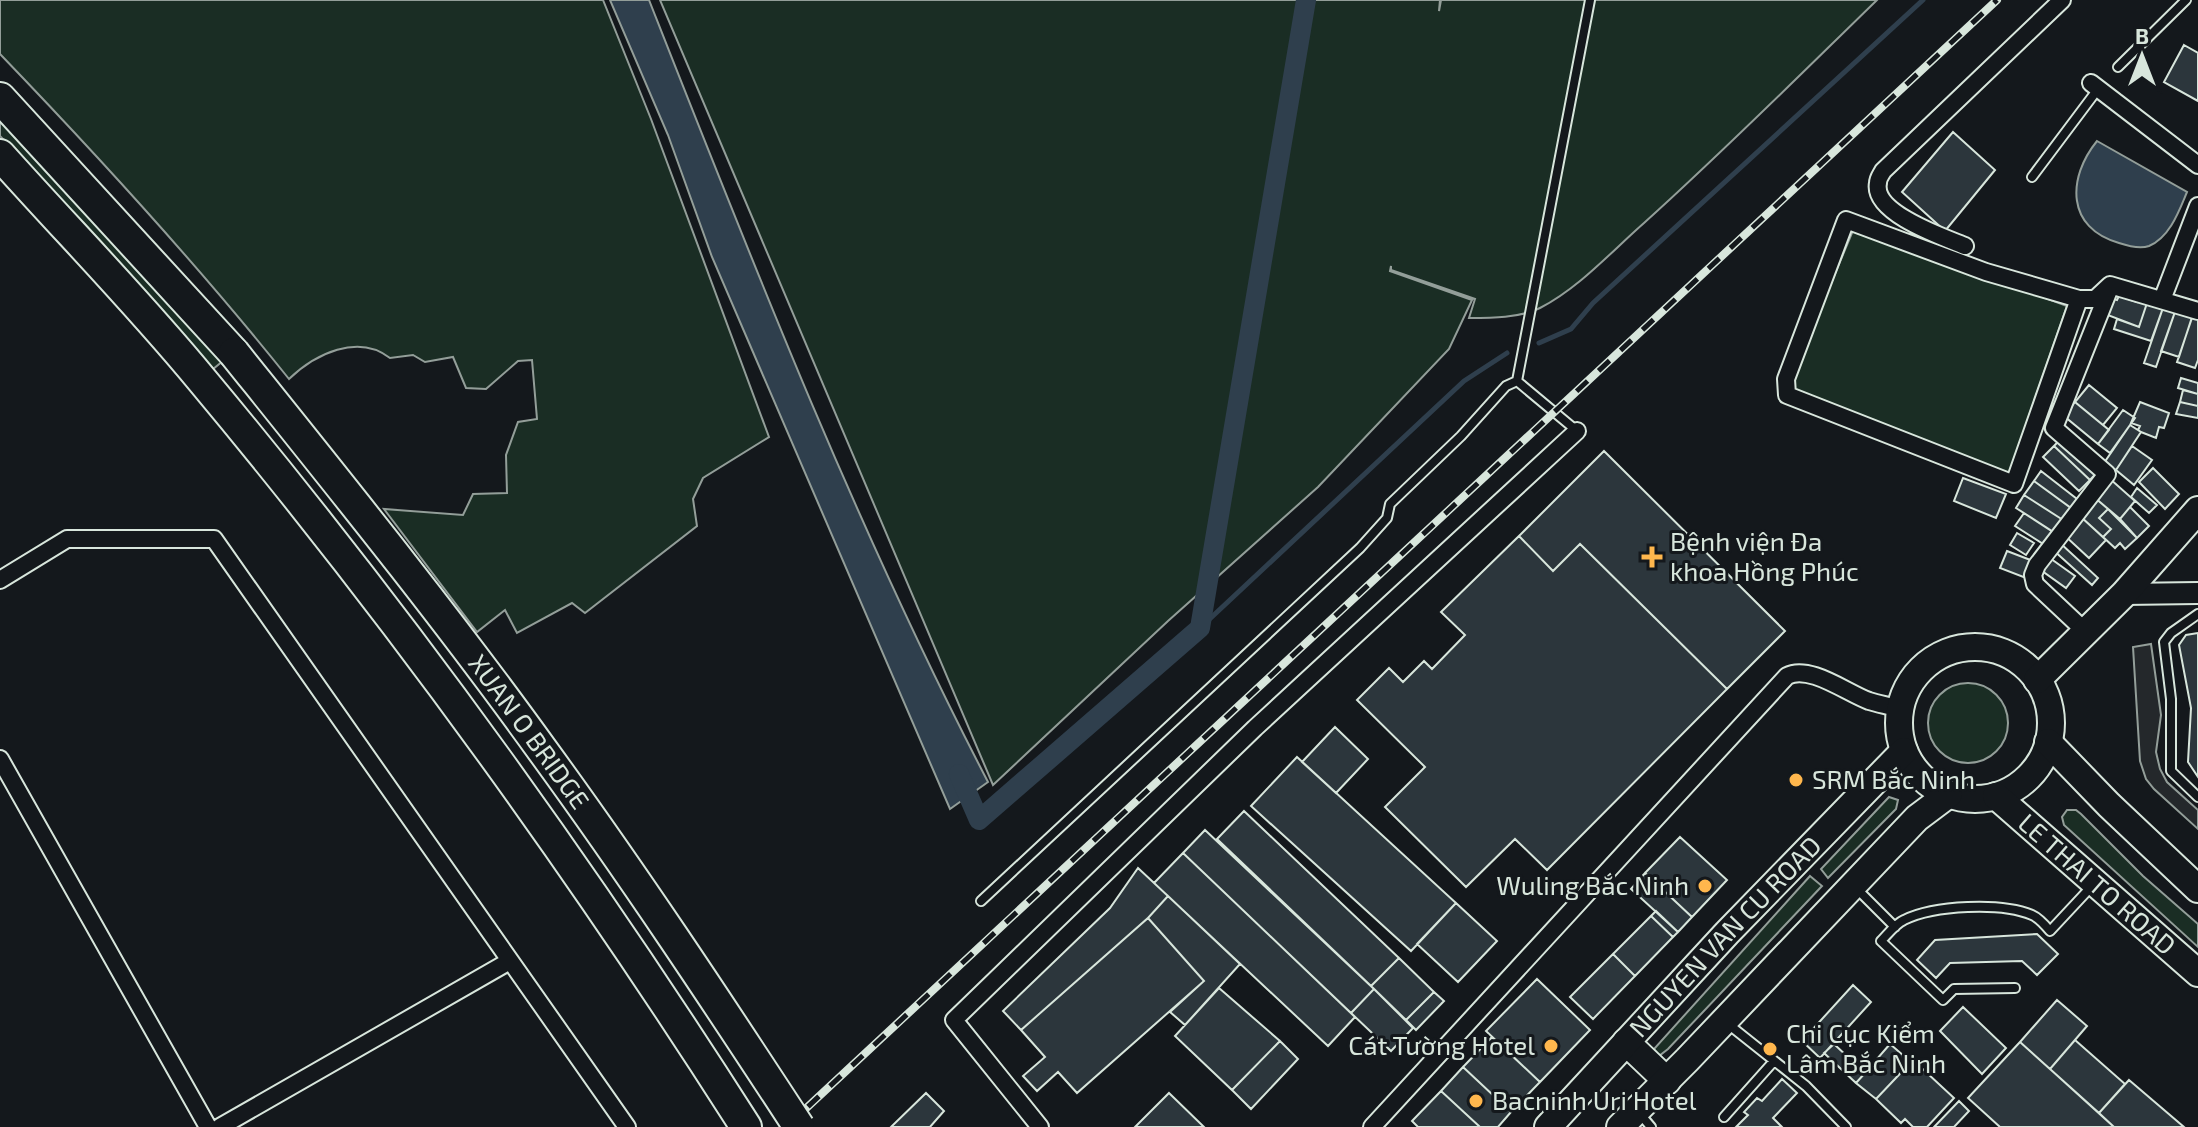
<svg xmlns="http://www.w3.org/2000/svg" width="2198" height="1127" font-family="'Exo 2',sans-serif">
<rect width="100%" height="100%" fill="#14181c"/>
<path fill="#1a2d24" stroke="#939e99" stroke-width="2" d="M0 0H603L651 119 769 437 703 478 693 499 697 526 585 613 572 603 517 633 505 610 477 632 384 509 463 515 473 494 507 493 506 455 518 422 537 419 532 360 518 361 486 389 466 388 453 357 425 362 413 355 390 358C358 333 315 354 289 379 198 265 101 159 0 54Z
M660 0H1440L1439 11 1441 0H1877C1800 75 1724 151 1644 223 1612 251 1579 288 1540 308 1520 318 1491 318 1469 318L1475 299 1391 270V266L1390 271 1472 300 1449 349 1318 487 1168 621 993 785Z
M0 117 223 361 213 369 120 263 0 136Z
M1854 228 2067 306 2008 477 1797 395 1791 380Z
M1928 723a40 40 0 1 1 80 0a40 40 0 1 1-80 0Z
M1889 797 1898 800 1896 809 1828 878 1821 869Z
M2067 810H2076L2081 814 2143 876 2198 924V947L2064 825 2062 817Z
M1810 876 1822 886 1668 1049 1659 1056 1654 1049Z"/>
<path fill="#24282b" stroke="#939e99" stroke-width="2" d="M2151 644 2161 715 2156 752 2160 769 2167 782 2198 810V829L2154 789 2146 779 2140 761 2133 647Z"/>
<path fill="#2f3f4d" stroke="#939e99" stroke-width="2" d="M610 0H649C753 264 857 530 988 782L950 809 712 257 668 135Z
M2097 141 2187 192C2179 211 2170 237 2149 246 2140 249 2128 246 2119 243 2066 228 2067 178 2097 141Z"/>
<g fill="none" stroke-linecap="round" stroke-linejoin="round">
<path stroke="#2f3f4d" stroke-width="5" d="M1539 343 1571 329 1593 303 1923 0
M1200 628 1464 381 1507 353"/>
<path stroke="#2f3f4d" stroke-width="20" d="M959 774 979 820 1200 628 1306 0"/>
</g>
<path fill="#2c363c" stroke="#d8e6dc" stroke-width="2" d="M2184 45 2198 53V101L2164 82Z
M1953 132 1995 170 1945 231 1902 192Z
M2119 296 2137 302 2139 296 2148 300 2139 327 2105 314 2111 298 2117 300Z
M2148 300 2164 305 2151 341 2114 329 2117 319 2139 327Z
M2164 305 2176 309 2156 367 2144 363Z
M2176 309 2193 314 2179 357 2161 351Z
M2194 312 2198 313V360L2195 368 2177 362Z
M2181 378 2198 383V394L2178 388Z
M2089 385 2117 408 2103 425 2075 402Z
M2183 390 2198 394V406L2180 402Z
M2075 402 2109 430 2098 444 2064 416Z
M2140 402 2169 413 2164 428 2159 427 2156 438 2141 432 2138 430 2140 426 2131 423Z
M2180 402 2198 406V418L2176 414Z
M2123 410 2135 418 2110 453 2098 444Z
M2130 425 2141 432 2116 470 2104 463Z
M2067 432 2103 466 2090 480 2054 446Z
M2054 446 2090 480 2079 491 2043 457Z
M2132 446 2152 460 2134 485 2116 470Z
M1604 451 1785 631 1727 689 1580 544 1553 571 1519 536Z
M2153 468 2179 494 2165 509 2139 482Z
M2041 471 2077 499 2071 508 2034 481Z
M1963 478 2006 494 1996 518 1954 501Z
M2109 478 2135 501 2120 519 2094 497Z
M2034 481 2071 508 2063 520 2024 495Z
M2137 488 2157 505 2149 513 2131 497Z
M2024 495 2063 520 2055 533 2016 508Z
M2094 497 2108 509 2099 518 2111 529 2103 537 2080 516Z
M2130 507 2149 526 2137 538 2120 519Z
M2108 509 2137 538 2125 549 2120 543 2115 548 2103 537 2111 529 2099 518Z
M2024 513 2056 534 2048 547 2015 526Z
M2080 516 2106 540 2089 558 2063 534Z
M2017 533 2034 543 2026 555 2010 545Z
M1519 536 1553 571 1580 544 1727 689 1547 870 1515 839 1466 887 1385 807 1425 767 1357 700 1389 668 1403 682 1424 661 1432 669 1465 635 1441 612Z
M2059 542 2098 578 2092 585 2052 549Z
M2007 551 2033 561 2026 578 2000 568Z
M2047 556 2075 576 2066 588 2038 568Z
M2198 633V777L2188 762 2191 708 2179 645 2186 635Z
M1335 727 1368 759 1336 793 1302 762Z
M1297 757 1456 903 1411 951 1251 806Z
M1244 811 1399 958 1371 986 1217 839Z
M1205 830 1374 989 1351 1013 1183 853Z
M1680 837 1727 880 1692 917 1645 873Z
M1183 853 1355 1017 1328 1046 1154 883Z
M1138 868 1168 896 1148 918 1021 1030 1003 1011 1110 908Z
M1645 873 1692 917 1678 932 1631 889Z
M1168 896 1240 964 1185 1025 1170 1012 1204 981 1148 918Z
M1456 903 1497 941 1458 982 1417 944Z
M1656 911 1678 932 1673 937 1651 916Z
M1651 916 1673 937 1635 976 1613 954Z
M1148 918 1204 981 1077 1093 1058 1072 1037 1091 1023 1076 1045 1057 1021 1030Z
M2037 934 2058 954 2037 975 2022 961 1950 963 1936 978 1917 960 1935 940Z
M1613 954 1635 976 1593 1019 1570 997Z
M1399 958 1434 992 1406 1020 1371 986Z
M1537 979 1590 1030 1540 1082 1486 1031Z
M1853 985 1871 1002 1820 1058 1802 1041Z
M1219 988 1280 1041 1232 1090 1175 1036Z
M1374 989 1413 1028 1391 1051 1351 1013Z
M1434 992 1444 1001 1416 1030 1406 1020Z
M2057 1000 2087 1026 2050 1069 2020 1042Z
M1963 1007 2006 1048 1982 1074 1940 1031Z
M1492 1037 1540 1082 1511 1112 1463 1067Z
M2075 1040 2125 1084 2099 1113 2050 1069Z
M1280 1041 1298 1059 1251 1109 1232 1090Z
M2020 1042 2050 1069 2114 1127H2000L1968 1098Z
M1834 1044 1865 1073 1856 1083 1824 1053Z
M1890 1044 1911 1062 1876 1099 1856 1083Z
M1913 1060 1954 1098 1927 1127H1913L1905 1119 1901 1123 1876 1099Z
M1463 1067 1511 1112 1498 1127H1480L1441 1091Z
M1782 1079 1797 1093 1773 1118 1782 1127H1736L1748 1115 1744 1112 1757 1098 1762 1101Z
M2129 1080 2184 1127H2114L2099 1113Z
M1441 1091 1480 1127H1418L1412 1121Z
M926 1093 944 1111 930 1127H891Z
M1169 1093 1204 1127H1135Z
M1959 1101 1969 1111 1954 1127H1934Z"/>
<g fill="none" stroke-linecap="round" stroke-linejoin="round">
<g stroke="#d8e6dc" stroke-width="12">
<path id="service" d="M2118 67 2186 0
M2032 177 2098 89
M1577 431 1517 381 1590 0
M2198 614 2171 633 2164 642 2171 699V771L2198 797
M1856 888 1895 927
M981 901 1360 548 1387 518 1390 504 1461 436 1506 386 1517 381
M2015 988 1954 989 1943 1000 1881 941C1888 934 1895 924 1904 920 1934 905 2001 902 2032 915 2039 918 2045 925 2050 931L2092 886
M1728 1024 1806 1086 1846 1127
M1640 1114 1651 1127
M1724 1117 1774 1061"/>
</g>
<g stroke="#d8e6dc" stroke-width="20">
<path id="minor" d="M2091 83 2198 165
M1965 246C1943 237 1872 213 1878 183 1878 178 1881 175 1883 171L2062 0
M2079 299 2014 484 1787 395 1786 379 1846 220 1986 272 2079 299H2095L2110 285 2198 311
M2162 300 2198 206
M0 580 67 539H214L627 1127
M2086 632 2035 584 2033 575 2037 565 2107 474 2054 428 2109 290
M0 759 208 1127
M220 1127 508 962
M1040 1127 954 1020 1255 728 1577 431
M1372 1127 1787 676C1809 664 1847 693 1869 701 1879 704 1890 706 1900 709"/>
</g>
<g stroke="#d8e6dc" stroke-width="24">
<path id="tertiary" d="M2124 594 2198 593"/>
</g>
<g stroke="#d8e6dc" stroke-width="30">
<g id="primary">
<circle cx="1975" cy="723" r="76"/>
<path d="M2037 680 2124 594 2198 510"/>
<path d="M2048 742 2109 805 2198 889"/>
<path id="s1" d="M1996 796 2198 973"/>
<path d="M1626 1042 1667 1081"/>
<path id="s2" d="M1548 1127 1727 933 1904 751"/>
<path d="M1620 1127 1687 1060 1917 818 1949 794"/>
</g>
</g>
<g stroke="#d8e6dc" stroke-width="34">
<path id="motorway" d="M0 98 234 353
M0 155C67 230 138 302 202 380 399 616 581 868 746 1127"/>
</g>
<use href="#service" stroke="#14181c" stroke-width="8"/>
<use href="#minor" stroke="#14181c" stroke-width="16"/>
<use href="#tertiary" stroke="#14181c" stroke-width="20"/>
<use href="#primary" stroke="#14181c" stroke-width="26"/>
<use href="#motorway" stroke="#14181c" stroke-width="30"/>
<g stroke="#d8e6dc" stroke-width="8">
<path id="rail" d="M786 1127 1997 0"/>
</g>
<use href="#rail" stroke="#14181c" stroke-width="5" stroke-dasharray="15" stroke-linecap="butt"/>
<g stroke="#d8e6dc" stroke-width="34" stroke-linecap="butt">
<g id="motorway-bridge">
<path id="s3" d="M234 353C339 484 445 615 543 751 632 873 716 1000 799 1127"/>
</g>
</g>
<use href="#motorway-bridge" stroke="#14181c" stroke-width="30"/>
</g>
<g fill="#ffb74d" stroke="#14181c" stroke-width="3">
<path d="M1648 545h8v8h8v8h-8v8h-8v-8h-8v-8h8z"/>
<circle cx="1796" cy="780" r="8"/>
<circle cx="1705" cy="886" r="8"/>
<circle cx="1551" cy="1046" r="8"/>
<circle cx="1770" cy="1049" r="8"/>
<circle cx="1476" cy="1101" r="8"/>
</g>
<g text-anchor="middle" stroke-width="6" stroke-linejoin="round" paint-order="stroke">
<g font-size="26" fill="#d8e6dc" stroke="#14181c" text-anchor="start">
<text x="1670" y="551">Bệnh viện Đa<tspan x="1670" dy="30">khoa Hồng Phúc</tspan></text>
<text x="1812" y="789">SRM Bắc Ninh</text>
<text x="1689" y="895" text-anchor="end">Wuling Bắc Ninh</text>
<text x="1786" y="1043">Chi Cục Kiểm<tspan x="1786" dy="30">Lâm Bắc Ninh</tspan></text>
<text x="1535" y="1055" text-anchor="end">Cát Tường Hotel</text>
<text x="1492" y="1110">Bacninh Uri Hotel</text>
</g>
<g font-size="26" fill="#d8e6dc" stroke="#14181c">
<text dy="9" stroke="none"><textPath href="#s3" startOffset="480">XUAN O BRIDGE</textPath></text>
<text dy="9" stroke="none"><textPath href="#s1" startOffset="134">LE THAI TO ROAD</textPath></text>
<text dy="9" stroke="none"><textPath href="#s2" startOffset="260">NGUYEN VAN CU ROAD</textPath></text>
</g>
</g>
<g transform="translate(2142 56)" stroke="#14181c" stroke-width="6" paint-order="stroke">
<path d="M0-6L14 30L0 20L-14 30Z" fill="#d8e6dc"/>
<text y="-12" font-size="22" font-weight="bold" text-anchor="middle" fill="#d8e6dc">B</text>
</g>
</svg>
